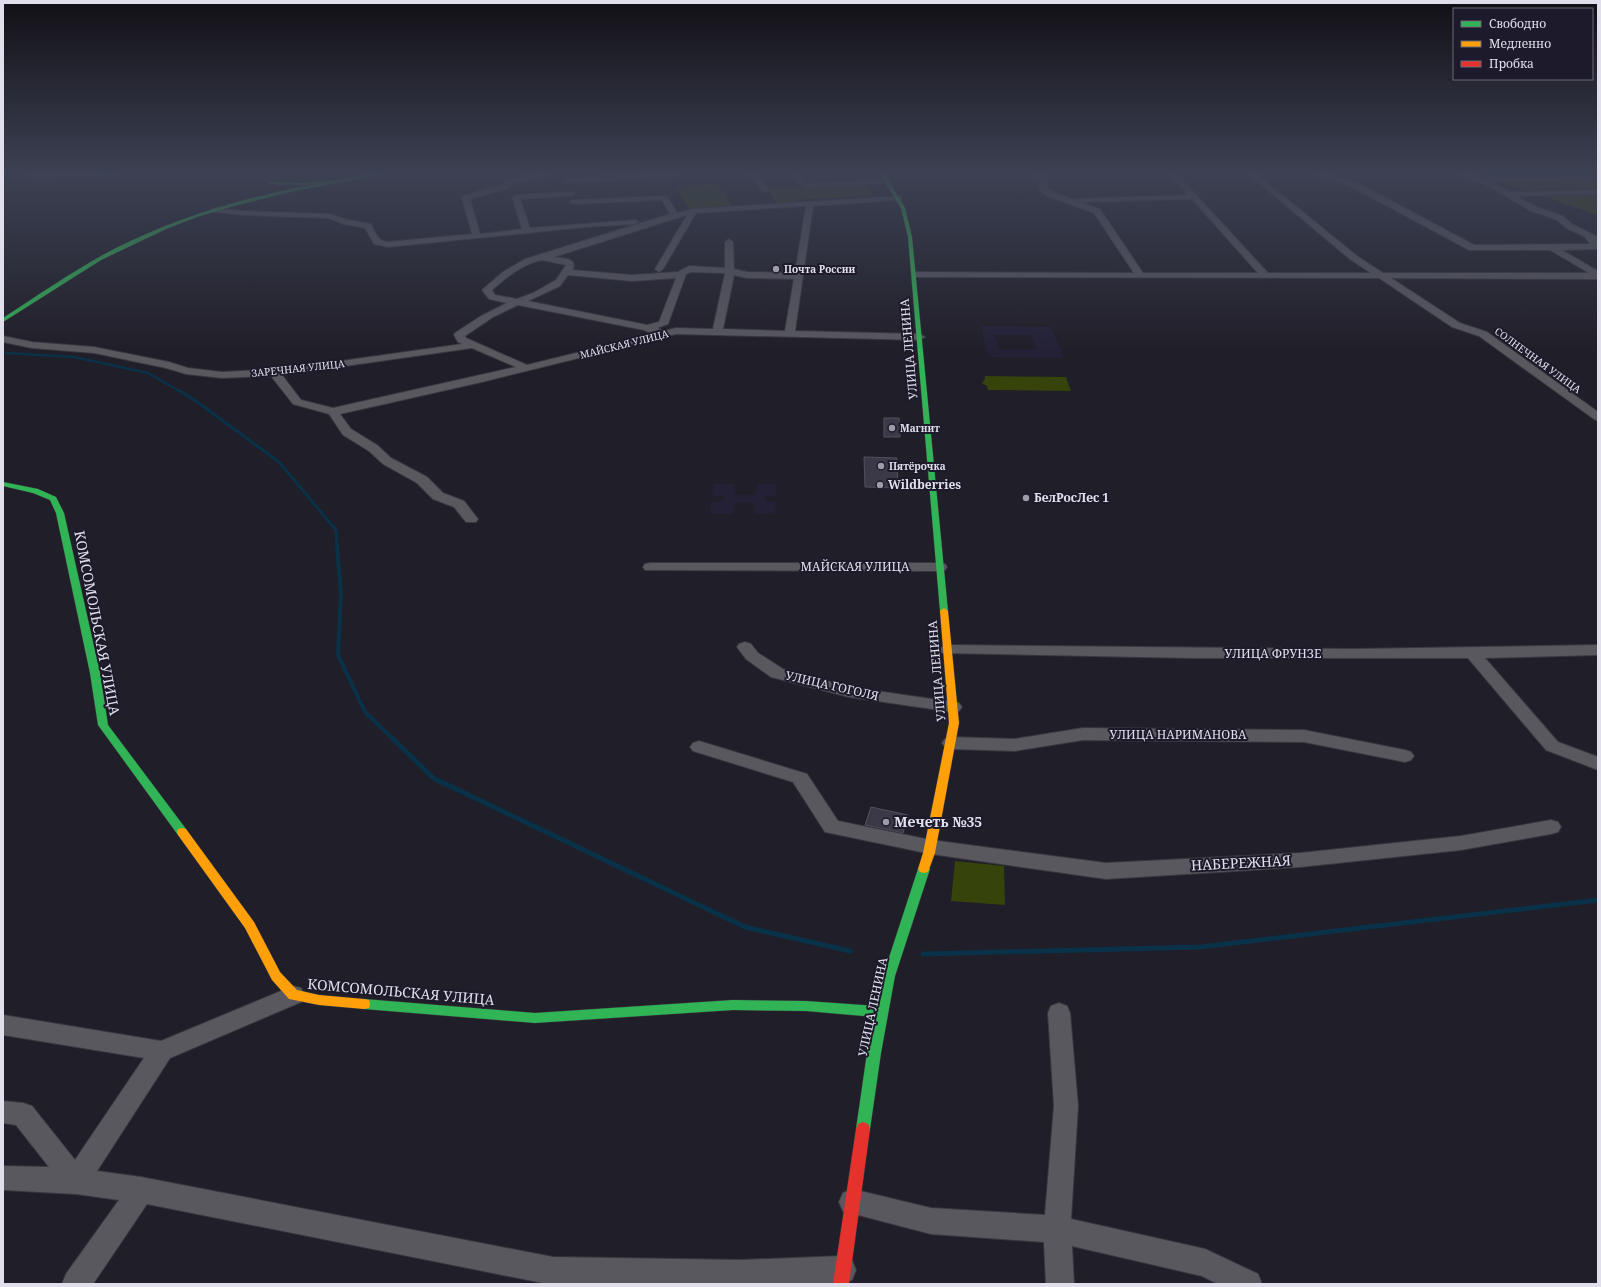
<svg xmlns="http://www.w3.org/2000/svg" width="1601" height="1287" font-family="'Noto Serif',serif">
<rect width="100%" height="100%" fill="#201e28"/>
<path fill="#242137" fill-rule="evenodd" d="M981 326 1051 327 1064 358 988 357ZM994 335H1031L1036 349H999Z
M714 484H735L734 495H756L757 484H777L776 496H765V501L776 502 775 514H754L755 503H734L733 514H710L711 502H723L724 496H712Z"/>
<path fill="#36430b" d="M1472 172H1598V215Z
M718 183 732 206 689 209 675 186Z
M866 184 874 195 796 200 797 203 777 204 768 189Z
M985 376 1066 377 1071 391 988 390 987 386 982 383 985 379Z
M955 861 1004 866 1005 905 951 901Z"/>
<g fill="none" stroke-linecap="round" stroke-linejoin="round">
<path stroke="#093248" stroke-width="2.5" d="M6 353 74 357 148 373 181 392"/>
<path stroke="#093248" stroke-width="3" d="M180 391 196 401 279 462 336 530 337 546"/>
<path stroke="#093248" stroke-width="4" d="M337 545 341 595 338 655 365 712 393 739"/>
<path stroke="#093248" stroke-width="5" d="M392 738 433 778 745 927 850 951
M923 954 1200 947 1598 900"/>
</g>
<path fill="#3b3848" stroke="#525159" d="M884 418H899L900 437H884Z
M864 457 897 458 898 488 865 487Z
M871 807 908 815 903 833 865 825Z"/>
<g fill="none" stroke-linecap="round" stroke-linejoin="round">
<g stroke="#393840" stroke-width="2">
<path id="street" d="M53 172H131L128 174 32 178 28 176 32 174Z
M544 172H559L513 184 509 188 470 199 480 234 522 229 512 197 516 195 571 192 575 194 571 196 520 199 530 228 635 220 639 222 635 224 586 227 388 247 374 244 365 228 343 224 329 218 242 215 214 212 210 210 214 208 242 211 330 214 348 220 371 224C376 233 377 241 388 242L472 234 462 198 463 196 503 184 508 180Z
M670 172H677L679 175 675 177 566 183 562 181 566 179Z
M747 172H754L768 187V191H762Z
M787 172H795L806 184 887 179 891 181 887 183 804 188Z
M1036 172H1043L1048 180 1047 188 1053 192 1071 199 1188 195 1168 172H1175L1268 273H1371L1351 260 1246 172H1254L1357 256 1383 273H1589L1550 250H1469L1354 188 1308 172H1320L1360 184 1474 245 1590 244 1585 237 1566 228 1557 220 1531 211 1490 187 1454 172H1465L1481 178 1598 177V181H1489L1510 192 1598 190V194L1517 196 1537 207 1563 216 1572 224 1598 237V249L1562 250 1598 271V279L1391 278 1460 323 1487 332 1598 412V421L1594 419 1479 336 1452 327 1379 278 912 277V273L915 272 1134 273 1094 213 1047 196 1039 189 1040 180ZM1192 199 1258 273H1143L1100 209 1080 202Z
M664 196H667L677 213 693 209 901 196V200H898L813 206 795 331 920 334 925 337 920 340 676 334 482 382 340 414 351 429 377 445 391 458 427 477 443 493 464 501 478 519 476 522H466L454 507 433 499 417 483 383 464 369 451 343 435 329 414 293 404 271 376 222 378 186 374 166 368 94 353 32 348 3 342V336L32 342 94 347 169 362 188 368 222 372 284 369 462 344 458 342 454 335 455 333 481 316 507 303 489 299 482 290 503 272 525 259 670 214 662 200 574 204 570 202 571 200ZM806 206 795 273 747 272 734 269 733 242 729 239 725 242V268L689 266 678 272 632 275 572 270 574 267 573 262 568 259 554 257 687 215 655 269 659 272 663 269 696 213ZM542 260 566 265 556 280 533 293 517 299 495 295 492 290C507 277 522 264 542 260ZM691 272 725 273 713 329 676 328 664 331 657 328 668 324 686 274ZM568 275 632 281 676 278 659 322 647 325 528 301 560 286ZM734 275 747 278 794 279 785 331 723 329ZM518 305 644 330 653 334 527 365 466 338 465 336 493 317ZM472 348 516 367 333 408 301 400 282 375Z
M650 563H940L945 564 947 567 945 570 940 571 645 570 643 567 645 564Z
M745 642 751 644 758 653 783 669 849 687 953 702 959 703 962 707 959 711 953 712 849 697 771 677 746 659 737 647 739 644Z
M948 645 1354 649 1598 645V655L1485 658 1558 742 1598 757V770L1546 750 1468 658H1191L942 653 940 650 942 647Z
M1083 728 1304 730 1405 750 1411 752 1414 756 1411 760 1405 762 1304 742 1083 740 1015 751 951 749 945 747 942 743 945 739 951 737 1015 739Z
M699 741 807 774 838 821 931 840 1106 863 1300 853 1461 836 1551 820 1558 822 1561 827 1558 832 1551 834 1461 850 1300 867 1106 879 931 854 825 832 793 782 693 751 690 747 693 743Z
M293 986 301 988 304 995 301 1002 170 1058 97 1171 141 1177 553 1257 741 1260 842 1256 852 1260 856 1270 852 1280 840 1284H548L147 1204 93 1284H62L66 1274 119 1200 76 1194 3 1190V1166L49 1167 16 1125 3 1123V1101L23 1103 32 1106 75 1160 144 1058 3 1035V1015L161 1041Z
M1059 1003 1067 1006 1070 1013 1078 1106 1071 1219 1205 1249 1258 1274 1262 1284H1218L1202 1276 1072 1246 1074 1284H1046L1044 1242 931 1234 843 1211 839 1202 843 1193 852 1189 931 1208 1045 1215 1054 1106 1048 1013 1051 1006Z"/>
</g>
<g stroke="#393840" stroke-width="1">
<path id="fast" d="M384 172H397L294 191 230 207 197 217 166 229 101 260 3 322V318C40 294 76 269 114 249 178 217 246 197 316 184L303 185 270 184 269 182 303 183 330 180 332 181Z
M879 172H883L905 208 912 237 948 611 944 614 940 611 908 237 901 208Z
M3 482 38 489 56 497 64 513 100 673 108 725 186 829 187 832 186 835 182 836 178 835 98 725 90 673 56 513 50 500 33 493 3 486Z
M924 865 928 866 930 869 895 976 881 1053 870 1129 868 1134 863 1136 858 1134 856 1129 867 1053 875 1017 806 1011 733 1010 535 1023 364 1009 359 1008 358 1004 359 1000 364 999 535 1013 733 1000 806 1001 877 1006 883 976 918 869 920 866Z"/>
</g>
<g stroke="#393840" stroke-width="1">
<path id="slow" d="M944 608 948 611 959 723 935 853 928 872 924 873 920 872 918 869 923 853 949 723 940 611Z
M182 828 186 829 254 922 280 972 297 990 319 995 364 999 369 1000 370 1004 369 1008 364 1009 319 1005 289 999 272 980 245 928 178 835 177 832 178 829Z"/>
</g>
<g stroke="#393840" stroke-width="1">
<path id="jam" d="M863 1122 868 1124 870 1129 849 1284H833L856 1129 858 1124Z"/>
</g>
<use href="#street" fill="#59585f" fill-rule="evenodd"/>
<use href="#fast" fill="#30b455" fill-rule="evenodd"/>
<use href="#slow" fill="#ff9f0a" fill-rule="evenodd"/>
<use href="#jam" fill="#e5322d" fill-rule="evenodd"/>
</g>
<linearGradient id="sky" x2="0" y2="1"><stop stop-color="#121016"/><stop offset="0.49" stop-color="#3c4153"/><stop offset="1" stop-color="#3c4153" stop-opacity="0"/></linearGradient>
<rect width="1601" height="353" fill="url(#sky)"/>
<g fill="#9d9ba7" stroke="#1d1b2b" stroke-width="1.5">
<circle cx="776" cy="269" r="4"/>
<circle cx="892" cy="428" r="4"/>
<circle cx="881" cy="466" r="4"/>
<circle cx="880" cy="485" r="4"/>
<circle cx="1026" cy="498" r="4"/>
<circle cx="886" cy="822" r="4"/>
</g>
<g text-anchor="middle" stroke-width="4" stroke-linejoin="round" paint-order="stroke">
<g font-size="10" font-weight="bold" fill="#e0dfeb" stroke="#1d1b2b" text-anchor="start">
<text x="784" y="273">Почта России</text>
<text x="900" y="432">Магнит</text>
<text x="889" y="470">Пятёрочка</text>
</g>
<g font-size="10" fill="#e0dfeb" stroke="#1d1b2b">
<text transform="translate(624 344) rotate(-14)" y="4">МАЙСКАЯ УЛИЦА</text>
<text transform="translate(1538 360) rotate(36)" y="4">СОЛНЕЧНАЯ УЛИЦА</text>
<text transform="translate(298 368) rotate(-6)" y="4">ЗАРЕЧНАЯ УЛИЦА</text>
</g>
<g font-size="12" fill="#e0dfeb" stroke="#1d1b2b">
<text transform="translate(909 349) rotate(-95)" y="4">УЛИЦА ЛЕНИНА</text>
<text x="855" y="571">МАЙСКАЯ УЛИЦА</text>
<text x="1273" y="658">УЛИЦА ФРУНЗЕ</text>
<text transform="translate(937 671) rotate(-95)" y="4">УЛИЦА ЛЕНИНА</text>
<text transform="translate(832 686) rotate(13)" y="4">УЛИЦА ГОГОЛЯ</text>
<text x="1178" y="739">УЛИЦА НАРИМАНОВА</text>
<text transform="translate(873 1007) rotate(-78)" y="4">УЛИЦА ЛЕНИНА</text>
</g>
<g font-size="12" font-weight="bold" fill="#e0dfeb" stroke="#1d1b2b" text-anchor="start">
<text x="888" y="489">Wildberries</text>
<text x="1034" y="502">БелРосЛес 1</text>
</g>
<g font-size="14" fill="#e0dfeb" stroke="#1d1b2b">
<text transform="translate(97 623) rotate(79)" y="5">КОМСОМОЛЬСКАЯ УЛИЦА</text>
<text transform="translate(1241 863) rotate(-3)" y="5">НАБЕРЕЖНАЯ</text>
<text transform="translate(401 992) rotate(5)" y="5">КОМСОМОЛЬСКАЯ УЛИЦА</text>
</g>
<g font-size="14" font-weight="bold" fill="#e0dfeb" stroke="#1d1b2b" text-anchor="start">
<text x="894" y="827">Мечеть №35</text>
</g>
</g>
<rect width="1601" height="1287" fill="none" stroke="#e0dfeb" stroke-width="8"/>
<rect x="1453" y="8" width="140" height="72" fill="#1d1b2b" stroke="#6b6978"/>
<rect x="1461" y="21" width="20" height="6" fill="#30b455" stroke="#6b6978"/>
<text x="1489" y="28" font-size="12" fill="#e0dfeb">Свободно</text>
<rect x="1461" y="41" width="20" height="6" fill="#ff9f0a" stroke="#6b6978"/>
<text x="1489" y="48" font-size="12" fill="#e0dfeb">Медленно</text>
<rect x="1461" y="61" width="20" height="6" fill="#e5322d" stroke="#6b6978"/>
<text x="1489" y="68" font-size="12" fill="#e0dfeb">Пробка</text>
</svg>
